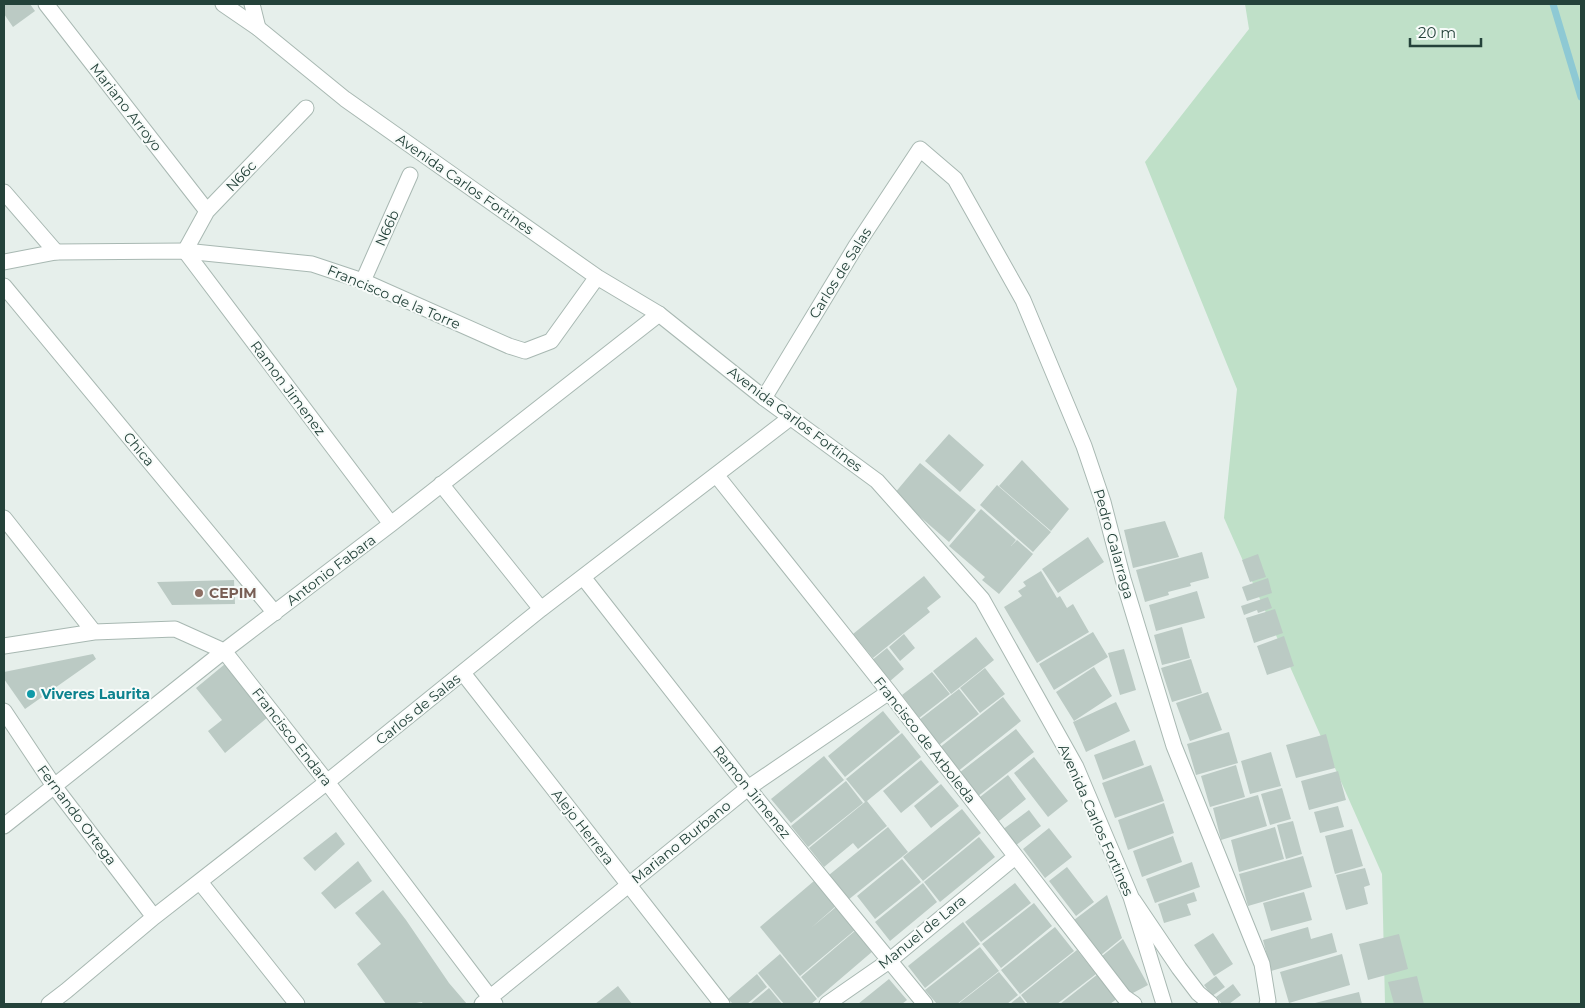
<svg xmlns="http://www.w3.org/2000/svg" width="1585" height="1008" font-family="Montserrat,sans-serif">
<rect width="100%" height="100%" fill="#e6efeb"/>
<path fill="#bfe0c8" d="M1245 4H1581V1004H1385L1382 874 1224 518 1237 389 1145 162 1249 29Z"/>
<g fill="none" stroke-linecap="round" stroke-linejoin="round">
<path stroke="#8ec9d4" stroke-width="7" d="M1553 4 1581 97"/>
</g>
<path fill="#bbcac4" d="M4 4H30L35 11 13 27 4 14Z
M949 434 984 465 960 492 925 461Z
M1022 460 1069 509 1051 531 999 486Z
M920 463 976 510 949 542 894 494Z
M997 485 1051 532 1033 552 980 505Z
M981 509 1016 540 1011 546 1017 540 1033 554 999 594 982 580 985 577 949 546Z
M1165 521 1179 557 1133 568 1124 530Z
M1088 537 1104 562 1058 593 1042 569Z
M1202 552 1209 578 1190 583 1191 586 1168 592 1169 595 1145 602 1136 570Z
M1258 554 1266 577 1250 582 1242 560Z
M1041 571 1057 598 1060 596 1067 608 1073 604 1089 632 1037 663 1004 607 1022 596 1018 591 1026 586 1023 582Z
M924 576 941 597 927 608 930 612 873 658 853 634Z
M1268 578 1272 593 1247 601 1242 587Z
M234 580 235 604 172 605 157 582Z
M1197 591 1205 618 1156 631 1149 605Z
M1268 597 1272 608 1258 613 1257 610 1244 615 1241 606Z
M1275 609 1283 633 1254 643 1246 618Z
M1182 627 1190 658 1162 665 1154 635Z
M1093 632 1108 657 1054 690 1039 664Z
M904 634 915 648 900 661 889 647Z
M1284 636 1294 666 1267 675 1257 646Z
M976 637 994 660 951 694 933 671Z
M887 648 904 669 889 682 871 661Z
M1124 649 1136 690 1120 695 1108 653Z
M93 654 96 659 25 709 4 679V672Z
M1191 659 1202 693 1172 702 1161 668Z
M225 664 268 717 225 753 208 731 222 720 196 688Z
M1094 667 1112 696 1074 721 1056 692Z
M985 668 1005 694 980 713 960 688Z
M932 672 950 694 919 718 902 695Z
M959 689 979 714 939 745 919 720Z
M1208 692 1222 730 1190 741 1176 703Z
M1003 697 1021 721 957 772 939 748Z
M1116 702 1130 731 1086 752 1073 722Z
M883 711 900 732 845 777 828 756Z
M1016 729 1034 752 977 797 959 773Z
M1229 732 1238 763 1196 775 1187 744Z
M902 733 921 757 867 801 887 826 858 849 853 843 824 867 809 848 865 802 846 779Z
M1326 734 1335 768 1296 778 1286 745Z
M1135 740 1144 765 1103 780 1094 755Z
M1271 752 1281 786 1250 794 1241 761Z
M824 756 844 780 791 823 771 799Z
M1034 757 1068 801 1048 817 1014 773Z
M921 760 939 782 901 813 883 791Z
M1151 765 1164 801 1115 818 1102 783Z
M1236 765 1245 797 1210 807 1201 776Z
M1338 771 1346 800 1309 810 1301 781Z
M1008 775 1026 799 999 821 980 797Z
M846 781 863 803 808 847 791 826Z
M941 784 959 806 931 828 914 806Z
M1282 788 1291 819 1270 825 1261 794Z
M1258 795 1267 826 1221 840 1213 808Z
M1164 803 1174 833 1128 850 1118 820Z
M1338 806 1344 827 1320 833 1314 812Z
M962 809 981 833 923 881 903 857Z
M1029 810 1041 826 1015 846 1002 830Z
M1293 821 1302 854 1286 859 1277 825Z
M888 827 908 852 848 900 829 875Z
M1275 827 1284 859 1239 872 1231 840Z
M1049 828 1072 857 1045 878 1023 849Z
M1352 829 1363 866 1335 874 1325 836Z
M336 832 345 844 315 871 303 858Z
M1173 836 1182 862 1142 877 1133 851Z
M979 837 995 857 940 902 924 882Z
M1303 856 1312 887 1248 906 1239 874Z
M902 859 921 882 875 919 857 896Z
M358 861 372 881 335 909 321 893Z
M1192 862 1200 887 1155 903 1146 879Z
M1067 867 1094 902 1076 916 1049 881Z
M1365 868 1370 885 1364 887 1368 904 1346 910 1336 875Z
M814 881 836 906 811 928 836 907 855 930 800 976 760 927Z
M923 883 937 902 890 941 875 922Z
M1015 883 1031 903 981 942 965 922Z
M383 890 406 920 449 983 467 1004H423L422 1002 410 1004H386L357 964 381 944 355 913Z
M1194 892 1197 901 1187 904 1191 915 1164 923 1158 904Z
M1304 892 1312 920 1271 931 1263 903Z
M1107 895 1122 938 1101 955 1074 920Z
M1034 903 1052 926 1001 968 982 944Z
M963 922 980 944 925 988 908 966Z
M1055 927 1074 951 1020 994 1001 970Z
M1308 927 1311 939 1332 933 1337 952 1271 971 1263 940Z
M856 930 873 951 818 998 801 977Z
M1213 933 1233 964 1214 976 1194 945Z
M1399 934 1408 969 1368 980 1359 944Z
M1123 939 1148 985 1131 994 1102 956Z
M980 947 999 971 957 1004H937L925 990Z
M1077 950 1096 974 1057 1004H1028L1021 995Z
M780 954 817 999 811 1004H784L758 973Z
M1342 954 1350 985 1289 1003 1280 972Z
M999 972 1018 995 1007 1004H958Z
M757 974 767 987 747 1004H733L728 999Z
M1098 974 1118 998 1110 1004H1060Z
M1216 976 1225 987 1212 996 1204 985Z
M1417 976 1424 1004H1394L1388 982Z
M889 979 907 1000 902 1004H858Z
M1233 984 1241 995 1229 1004H1222L1216 997Z
M618 986 632 1004H595Z
M769 988 782 1004H750Z
M1359 992 1362 1004H1311Z
M1020 996 1026 1004H1010Z"/>
<g fill="none" stroke-linecap="round" stroke-linejoin="round">
<g stroke="#a8b8b2" stroke-width="17">
<path id="minor" d="M46 4 207 211
M252 4 258 28
M306 108 207 211 185 251 391 524
M4 192 56 252
M363 281 410 175
M4 286 275 613
M764 398 856 246 920 149 955 179 1023 300 1084 446 1103 502 1123 579 1174 746 1262 964 1268 1001 1267 1004
M717 476 889 692 1124 997 1134 1004
M441 484 541 609
M4 518 94 632
M583 577 748 788 925 1004
M4 646 94 632 175 629 224 651 327 782 495 1004
M463 673 722 1004
M4 711 54 786 154 917
M4 826 224 651 391 524 659 314
M200 882 297 1004
M1133 900 1179 968 1198 993 1211 1004
M49 1004 66 991 154 917 327 782 541 609 790 418
M482 1004 748 788 889 692
M827 1004 889 961 1015 857"/>
</g>
<g stroke="#a8b8b2" stroke-width="17">
<path id="tertiary" d="M223 4 258 28 345 99 597 277 659 314 764 398 877 481 982 599 1076 767 1131 897 1164 1004
M4 262 56 252 185 251 312 264 363 281 509 346 525 351 551 341 597 277"/>
</g>
<use href="#minor" stroke="#fff" stroke-width="15"/>
<use href="#tertiary" stroke="#fff" stroke-width="15"/>
</g>
<circle fill="#8d6e63" stroke="#f7fbf9" stroke-width="2" cx="199" cy="593" r="5"/>
<circle fill="#0f9aa8" stroke="#f7fbf9" stroke-width="2" cx="31" cy="694" r="5"/>
<g text-anchor="middle" stroke-width="4" stroke-linejoin="round" paint-order="stroke">
<g font-size="14" fill="#24423a" stroke="#f7fbf9">
<text transform="translate(126 107) rotate(52)" y="5">Mariano Arroyo</text>
<text transform="translate(241 176) rotate(-46)" y="5">N66c</text>
<text transform="translate(465 184) rotate(35)" y="5">Avenida Carlos Fortines</text>
<text transform="translate(387 228) rotate(-66)" y="5">N66b</text>
<text transform="translate(840 273) rotate(-58)" y="5">Carlos de Salas</text>
<text transform="translate(394 297) rotate(23)" y="5">Francisco de la Torre</text>
<text transform="translate(288 388) rotate(53)" y="5">Ramon Jimenez</text>
<text transform="translate(795 419) rotate(37)" y="5">Avenida Carlos Fortines</text>
<text transform="translate(139 449) rotate(50)" y="5">Chica</text>
<text transform="translate(1114 544) rotate(74)" y="5">Pedro Galarraga</text>
<text transform="translate(331 570) rotate(-37)" y="5">Antonio Fabara</text>
<text transform="translate(418 709) rotate(-39)" y="5">Carlos de Salas</text>
<text transform="translate(292 737) rotate(52)" y="5">Francisco Endara</text>
<text transform="translate(925 740) rotate(52)" y="5">Francisco de Arboleda</text>
<text transform="translate(752 792) rotate(51)" y="5">Ramon Jimenez</text>
<text transform="translate(77 815) rotate(53)" y="5">Fernando Ortega</text>
<text transform="translate(1096 820) rotate(66)" y="5">Avenida Carlos Fortines</text>
<text transform="translate(583 827) rotate(52)" y="5">Alejo Herrera</text>
<text transform="translate(681 842) rotate(-39)" y="5">Mariano Burbano</text>
<text transform="translate(922 932) rotate(-39)" y="5">Manuel de Lara</text>
</g>
<g font-size="14" font-weight="bold" fill="#785e54" stroke="#f7fbf9" text-anchor="start">
<text x="209" y="598">CEPIM</text>
</g>
<g font-size="14" font-weight="bold" fill="#0d838f" stroke="#f7fbf9" text-anchor="start">
<text x="41" y="699">Viveres Laurita</text>
</g>
</g>
<rect width="1585" height="1008" fill="none" stroke="#24423a" stroke-width="10"/>
<path d="M1410 38v8h71v-8" fill="none" stroke="#24423a" stroke-width="2.5"/>
<text x="1418" y="38" font-size="15" fill="#24423a" stroke="#f7fbf9" stroke-width="4" paint-order="stroke">20 m</text>
</svg>
